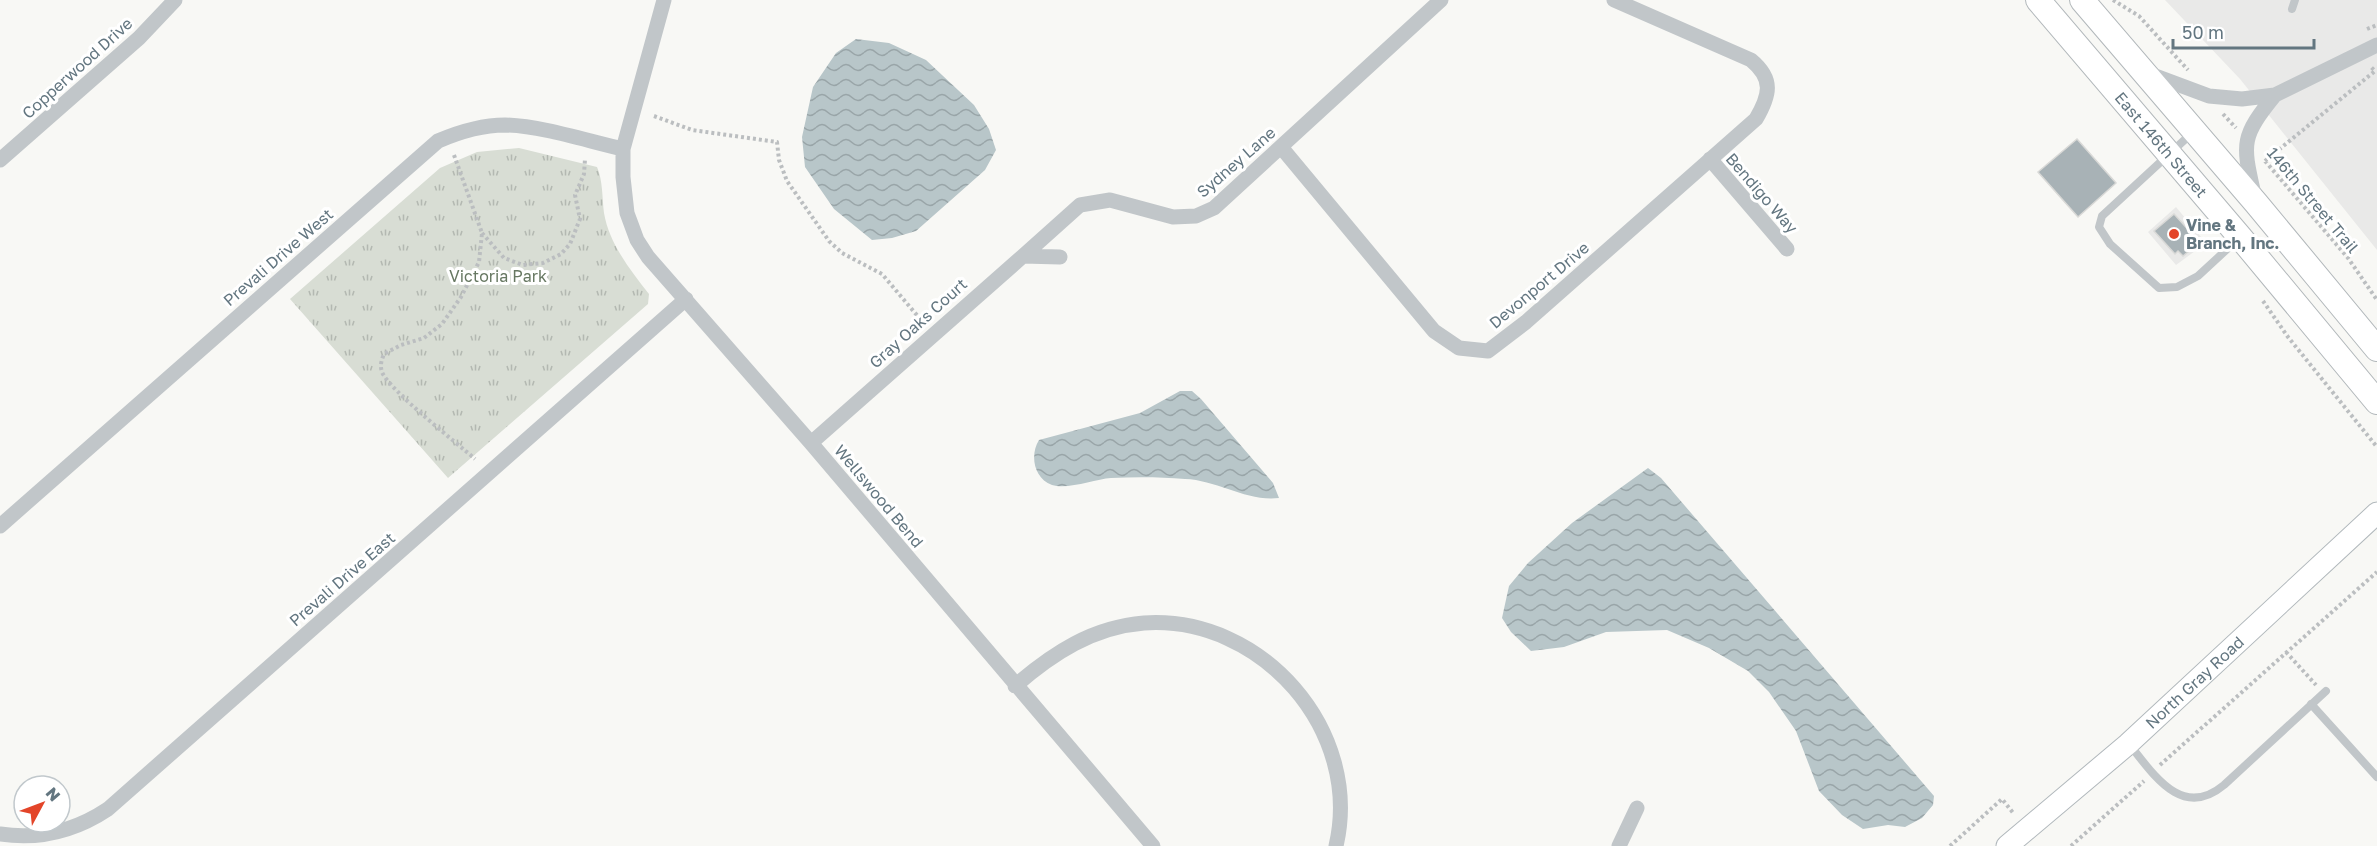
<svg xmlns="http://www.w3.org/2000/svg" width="2377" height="846" font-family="'Golos Text',sans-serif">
<defs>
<pattern id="park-tufts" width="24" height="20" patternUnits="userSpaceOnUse" patternTransform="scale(1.5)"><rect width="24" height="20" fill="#d8ddd4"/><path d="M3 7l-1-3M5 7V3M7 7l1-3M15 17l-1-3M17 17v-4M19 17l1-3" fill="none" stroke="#b3b8b1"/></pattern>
<pattern id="water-waves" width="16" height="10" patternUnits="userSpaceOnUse" patternTransform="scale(1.5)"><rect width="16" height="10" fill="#b8c6c9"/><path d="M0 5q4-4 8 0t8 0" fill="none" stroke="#99a5a8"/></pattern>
</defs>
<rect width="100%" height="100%" fill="#f8f8f5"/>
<path fill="#e9e9e8" d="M2165 0H2377V250L2240 79Z
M2176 207 2206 243 2176 265 2148 232Z"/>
<path fill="url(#park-tufts)" d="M519 148 597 167C603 181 602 197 604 213 609 243 630 270 649 294L648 304 448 478 290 299 440 168 477 152Z"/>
<path fill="url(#water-waves)" d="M856 39 889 43 926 60 974 105 989 129 996 150 985 170 916 231 892 238 872 240 834 209 805 167 802 137 813 87 836 53Z
M1180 391H1192L1201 399 1273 483 1279 498C1247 502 1217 480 1185 479 1161 477 1135 477 1111 478 1095 479 1068 490 1052 485 1033 478 1030 454 1039 440L1140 413Z
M1648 468 1661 478 1934 796 1933 805 1922 818 1905 827 1888 825 1863 829 1842 815 1819 791 1796 731 1769 692 1748 671 1709 648 1667 630 1606 632 1564 647 1531 651 1511 632 1502 618 1509 586 1528 563 1572 523Z"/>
<path fill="#a8b2b6" stroke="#d9d9d7" stroke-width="1.5" d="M2077 139 2116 183 2078 217 2038 172Z
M2174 214 2194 236 2189 241 2194 247 2183 256 2178 251 2175 254 2154 231Z"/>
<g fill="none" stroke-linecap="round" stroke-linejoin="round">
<g stroke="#b1b8bc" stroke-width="23">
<g id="secondary">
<path id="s1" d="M2007 846 2128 744 2377 513"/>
</g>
</g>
<g stroke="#b2b8bb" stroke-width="26">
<g id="primary">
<path id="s2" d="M2038 0 2240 237 2377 402"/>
<path d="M2082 0 2256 203 2377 349"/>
</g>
</g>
<path stroke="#bbbec0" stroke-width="4" stroke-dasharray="3 3" stroke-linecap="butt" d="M2113 0 2139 16 2188 70
M2367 29 2377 25
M2223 114 2236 128
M654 116 692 130 777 142 779 160 787 181 829 241 842 253 882 274 921 320
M454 155 482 233 479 262 461 297 442 324 424 338 401 345 384 354C381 361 380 366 382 372 390 391 457 443 475 459
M2265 161 2348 258 2377 300
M2265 161 2375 71 2370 66
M482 233 504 258 523 265 543 263 561 254 570 244 580 219 575 195 584 174 585 159
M2263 301 2288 337 2377 447
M2286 652 2316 685
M2160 765 2377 572
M1950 846 2002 799 2014 814
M2071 846 2144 781"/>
<path stroke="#c1c6c9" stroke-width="8" d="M2292 9 2295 0
M2192 133 2102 216 2099 227 2110 244 2159 288 2177 287 2198 276 2237 240
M2311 704 2377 777
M2129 744C2154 775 2182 820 2224 785L2326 691"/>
<path stroke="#c1c6c9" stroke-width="15" d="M664 0 623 149V177L627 213 637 240 648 257 811 443 1153 846
M2150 74 2209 96 2242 99 2275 95 2377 45
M1281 147 1434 331 1459 348 1488 351 1526 322 1756 119C1770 95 1774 79 1751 60L1614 0
M1710 159 1787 249
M0 160 139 38 175 0
M2255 199C2243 144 2239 139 2275 95
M1023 256 1080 205 1110 200 1173 217 1196 216 1214 208 1441 0
M811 443 1023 256 1060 257
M0 526 438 141C459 132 482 125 505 125 543 126 587 141 623 149
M1015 686C1053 653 1093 627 1144 623 1262 615 1363 731 1336 846
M0 834C39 840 75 831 108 809L686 299
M1619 846 1637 808"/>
<use href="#secondary" stroke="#fff" stroke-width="21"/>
<use href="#primary" stroke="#fff" stroke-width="24"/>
</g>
<circle fill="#e34529" stroke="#fff" stroke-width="2" cx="2174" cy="234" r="6"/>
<g text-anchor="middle" stroke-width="6" stroke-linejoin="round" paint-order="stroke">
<g font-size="16" fill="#637680" stroke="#fff">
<text transform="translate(77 68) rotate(-42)" y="6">Copperwood Drive</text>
<text dy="6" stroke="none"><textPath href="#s2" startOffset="190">East 146th Street</textPath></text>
<text transform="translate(1236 162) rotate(-41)" y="6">Sydney Lane</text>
<text transform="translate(1762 193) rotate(49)" y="6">Bendigo Way</text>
<text transform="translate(2313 200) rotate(50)" y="6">146th Street Trail</text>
<text transform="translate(278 257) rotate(-41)" y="6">Prevali Drive West</text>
<text transform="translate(1539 285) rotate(-40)" y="6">Devonport Drive</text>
<text transform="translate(918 323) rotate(-42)" y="6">Gray Oaks Court</text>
<text transform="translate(879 496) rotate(50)" y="6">Wellswood Bend</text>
<text transform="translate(342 579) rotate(-41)" y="6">Prevali Drive East</text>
<text dy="6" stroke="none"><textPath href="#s1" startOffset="249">North Gray Road</textPath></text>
</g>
<g font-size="16" font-weight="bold" fill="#637680" stroke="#fff" text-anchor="start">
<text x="2186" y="231">Vine &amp;<tspan x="2186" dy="18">Branch, Inc.</tspan></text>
</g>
<g font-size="16" fill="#677862" stroke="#fff">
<text x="498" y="282">Victoria Park</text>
</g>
</g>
<g transform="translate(42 804) rotate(49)"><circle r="28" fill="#ffffff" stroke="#c1c8cc" stroke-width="1.5"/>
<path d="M0-4.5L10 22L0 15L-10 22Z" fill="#e34529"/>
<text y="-9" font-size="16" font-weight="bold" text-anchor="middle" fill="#637680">N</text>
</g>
<path d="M2173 39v9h141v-9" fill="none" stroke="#637680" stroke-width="3"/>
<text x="2182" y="39" font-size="18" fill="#637680" stroke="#ffffff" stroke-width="4.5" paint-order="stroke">50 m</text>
</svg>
